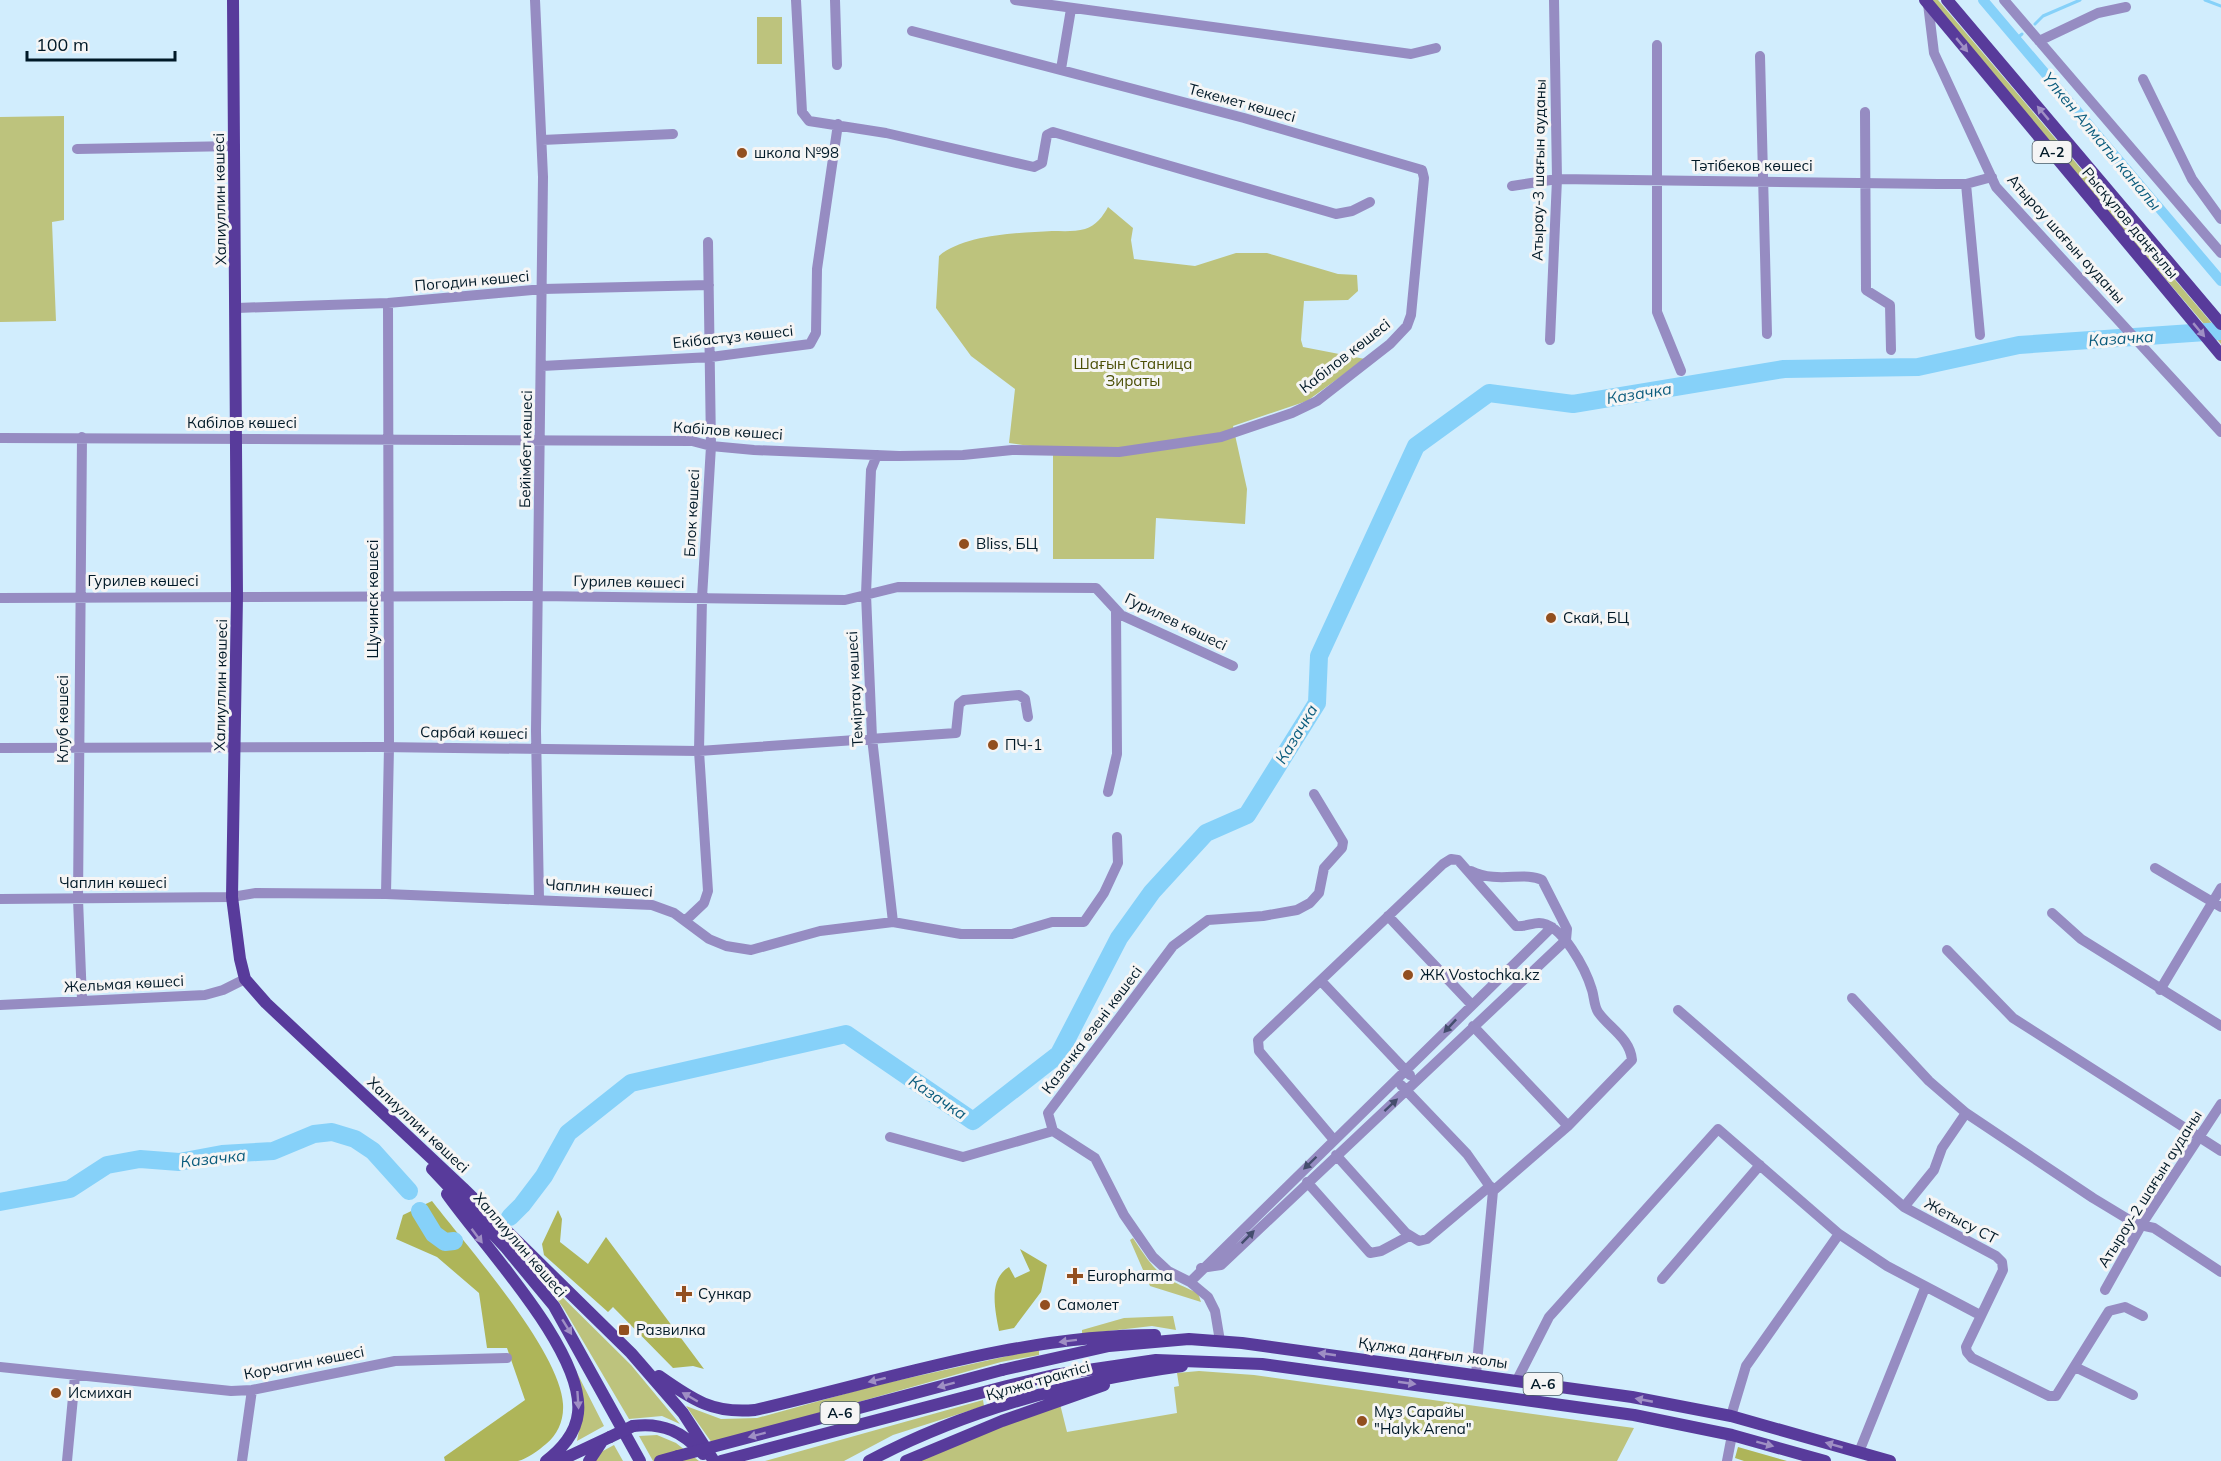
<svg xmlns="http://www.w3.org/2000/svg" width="2221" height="1461" font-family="Mulish,sans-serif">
<rect width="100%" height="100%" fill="#d1edfd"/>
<path fill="#bdc37d" d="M1928 0H1938L2221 334V344Z
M757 17H782V64H757Z
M64 116V220L52 222 56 321 0 322V117Z
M1108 207 1133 228 1131 240 1134 259 1195 266 1236 253H1267L1338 274 1357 275 1358 291 1348 300 1304 301 1301 340 1303 347 1365 359 1307 401 1233 426 1247 489 1245 524 1156 518 1154 559H1053V454L1050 449 1009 443 1015 389 971 356 936 308 939 256C965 234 1019 233 1052 231 1062 231 1075 232 1085 229 1096 226 1103 216 1108 207Z
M1133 1238C1157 1274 1159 1276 1198 1293L1201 1302 1150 1286 1130 1240Z
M539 1274 631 1365 680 1424 662 1416 629 1419 564 1309Z
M1173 1316 1176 1330 1152 1326 1082 1334V1330L1124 1318Z
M1039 1349V1355L1001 1362 712 1443 686 1406 721 1419 757 1418 877 1385Z
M575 1369 604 1426 577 1441 584 1404Z
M1199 1371 1254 1375 1634 1428 1617 1461H918L966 1439 1060 1404 1067 1432 1177 1413 1174 1387 1179 1386 1177 1373Z
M983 1400 984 1406 893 1435 844 1461H765Z
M657 1435 676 1443 699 1461H653L639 1436Z
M614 1445 623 1461H594L601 1452Z"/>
<path fill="#aeb559" d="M432 1201C466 1245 560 1351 563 1404 564 1420 558 1434 546 1444 539 1450 527 1459 518 1461 496 1461 468 1461 445 1461L444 1457 525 1400 507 1348H487L479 1293 437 1257 396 1239 403 1215Z
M558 1210 562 1219 560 1242 588 1264 606 1237 704 1369 693 1366 673 1368 613 1307 608 1312 544 1255 542 1244Z
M1020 1249 1047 1265 1041 1292 1014 1328 999 1331C995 1310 988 1279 1009 1267L1015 1278 1030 1271Z
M1738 1447 1787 1461H1744L1735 1458Z"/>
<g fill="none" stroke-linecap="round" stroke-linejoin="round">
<path stroke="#86d1f9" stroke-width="3" d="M2205 0 2221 6
M2035 24 2043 16 2080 0
M2016 39 2022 34"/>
<path stroke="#86d1f9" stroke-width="10" d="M1983 0 2221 281"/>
<path stroke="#86d1f9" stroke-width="18" d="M0 1202 70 1189 107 1165 140 1159 179 1162 222 1154 273 1151 314 1134 332 1132 355 1139 373 1151 409 1191
M420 1211 434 1234 445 1242 454 1241
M510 1217 522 1205 544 1176 568 1133 631 1083 846 1034 973 1121 1059 1054 1119 938 1152 892 1206 833 1247 815 1317 703 1319 656 1416 446 1489 393 1573 404 1784 369 1918 367 2019 345 2221 331"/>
<path stroke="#968cc2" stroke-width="10" d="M535 0 543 177 536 731 539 899
M796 0 802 112 809 121 886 133 1034 167 1042 163 1047 135 1053 132 1336 214 1352 211 1370 202
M835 0 837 65
M1015 0 1411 54 1436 48
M2004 0 2221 253
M1928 4 1934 53 1996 187 2221 432
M2039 41 2098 13 2126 7
M1657 45V312L1681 371
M1760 56 1767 334
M1061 69 1071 9
M2143 79 2192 179 2221 219
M1865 112 1866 290 1890 305 1891 350
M542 140 673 134
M77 149 235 146
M1966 184 1980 335
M1512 186 1557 179 1938 184H1966L1992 177
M237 308 388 303 543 289 709 285
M1550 340 1557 179 1554 0
M542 366 711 357 810 344 816 333 817 269 838 124
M82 437 78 899 82 1000
M0 438 692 441 711 446 754 450 899 456 963 455 1012 450 1119 452 1221 437 1292 413 1317 401 1390 344 1407 326 1411 315 1424 178 1422 170 1244 118 912 31
M877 455 871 470 866 594 872 738 893 922
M0 598 538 596 845 600 898 587 1096 588 1121 615 1233 666
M0 748 380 747 699 751 956 733 959 704 964 700 1019 695 1025 699 1028 717
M1108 792 1117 754 1116 610
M2155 868 2221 907
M386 894 389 747 388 303
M0 899 232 897 256 893 386 894 652 905 674 913 709 939 726 946 751 950 820 931 893 922 961 934H1012L1052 922H1084L1104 893 1118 863 1117 837
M2052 913 2081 939 2221 1026
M1388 916 1471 1004
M686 920 704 903 708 891 699 751 702 598 711 446 708 242
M1947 950 2013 1018 2221 1151
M1322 982 1410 1075
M2160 990 2221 888
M1852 998 1929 1081 1966 1113 2093 1198 2136 1224 2154 1228 2221 1272
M0 1005 205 995 223 990 245 979
M1678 1010 1904 1207 1996 1256 2002 1262 2003 1270 1966 1347 1967 1352 1972 1358 2049 1396H2056L2109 1311 2125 1307 2143 1316
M1473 1026 1568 1126
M1401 1085 1467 1154 1493 1191
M890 1137 963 1157 1053 1131
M1334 1140 1259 1051 1258 1040 1443 864 1451 859 1458 860 1516 926C1525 927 1532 923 1539 923 1562 923 1586 970 1592 990 1594 996 1594 1006 1598 1012 1609 1028 1630 1038 1632 1060L1568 1126 1493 1191 1476 1374
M1336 1155 1406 1233 1419 1241 1427 1239 1490 1186
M1307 1182 1370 1253 1381 1251 1409 1236
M1904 1207 1934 1170 1942 1148 1966 1113
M1201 1268 1221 1265 1566 940 1567 929 1542 880C1524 871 1498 884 1471 871
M1662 1279 1760 1165
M1190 1282 1552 927
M2105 1290 2142 1224 2221 1104
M1220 1341 1215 1311 1208 1297 1190 1282 1168 1271 1153 1257 1124 1215 1095 1158 1053 1131 1048 1113 1173 946 1208 920 1263 916 1297 910 1310 903 1319 893 1324 868 1342 848 1343 842 1314 794
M0 1367 231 1391 252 1390 395 1361 507 1358
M2075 1367 2133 1395
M1517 1380 1549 1317 1718 1129 1839 1234 1887 1266 1980 1315
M1731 1416 1746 1366 1839 1234
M1859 1452 1925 1288
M67 1461 75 1376
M242 1461 252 1390
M1727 1461 1732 1435"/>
<path stroke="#583b9b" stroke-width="12" d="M233 0 237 596 232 897 240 959 245 979 266 1003 463 1188 631 1353 683 1413 714 1461
M1925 0 2221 355
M1947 0 2221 324
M432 1169 506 1248 554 1306 640 1461
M447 1194C482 1244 585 1352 578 1413 576 1433 561 1450 546 1461
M1002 1370 1109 1346 1189 1339 1242 1343 1632 1397 1731 1416 1890 1461
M659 1376C693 1400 713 1414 755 1410 886 1380 1019 1335 1155 1335
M633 1426C663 1422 683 1432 703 1454
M559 1461 610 1437
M589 1461 601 1443
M660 1461 678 1456
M721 1461 1007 1386 1054 1375 1156 1360 1262 1364 1634 1415 1732 1435 1825 1461
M869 1461C967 1409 1073 1381 1182 1366
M906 1461 1002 1421 1104 1385"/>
<path stroke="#583b9b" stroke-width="12" d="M610 1437 633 1426
M678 1456 1002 1370"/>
</g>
<defs><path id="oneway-solid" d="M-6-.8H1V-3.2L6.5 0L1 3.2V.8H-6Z" transform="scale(1.5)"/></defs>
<g fill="#9f8fc4">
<use href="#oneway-solid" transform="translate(1962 45) rotate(50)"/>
<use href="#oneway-solid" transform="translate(2043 113) rotate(-130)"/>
<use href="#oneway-solid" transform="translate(2199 330) rotate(50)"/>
<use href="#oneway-solid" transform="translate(477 1236) rotate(53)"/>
<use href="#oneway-solid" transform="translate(567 1327) rotate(58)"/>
<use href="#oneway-solid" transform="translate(1068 1341) rotate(173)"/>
<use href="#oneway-solid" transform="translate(1327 1354) rotate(-172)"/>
<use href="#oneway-solid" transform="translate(877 1380) rotate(166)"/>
<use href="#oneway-solid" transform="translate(1407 1383) rotate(8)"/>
<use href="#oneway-solid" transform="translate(946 1385) rotate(165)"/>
<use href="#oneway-solid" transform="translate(690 1397) rotate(-150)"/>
<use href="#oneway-solid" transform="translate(578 1400) rotate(86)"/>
<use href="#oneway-solid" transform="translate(1644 1400) rotate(-169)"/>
<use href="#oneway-solid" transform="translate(757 1435) rotate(165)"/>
<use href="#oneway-solid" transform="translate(1765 1444) rotate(15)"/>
<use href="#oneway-solid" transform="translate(1834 1445) rotate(-164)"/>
</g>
<g fill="#444d6d">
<use href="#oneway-solid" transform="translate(1450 1026) rotate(133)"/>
<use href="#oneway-solid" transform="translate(1391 1105) rotate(-43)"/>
<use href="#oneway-solid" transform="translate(1310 1163) rotate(136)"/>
<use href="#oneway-solid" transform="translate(1248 1237) rotate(-45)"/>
</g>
<g fill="#924f1f" stroke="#f5f5f5" stroke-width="2">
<circle cx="742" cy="153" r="6"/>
<circle cx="964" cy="544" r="6"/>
<circle cx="1551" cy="618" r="6"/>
<circle cx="993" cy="745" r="6"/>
<circle cx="1408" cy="975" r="6"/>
<path d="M1072 1267h6v6h6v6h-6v6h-6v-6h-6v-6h6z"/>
<path d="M681 1285h6v6h6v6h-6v6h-6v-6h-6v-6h6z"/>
<circle cx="1045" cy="1305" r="6"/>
<rect x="618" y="1324" width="12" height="12" rx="3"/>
<circle cx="56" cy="1393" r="6"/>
<circle cx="1362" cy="1421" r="6"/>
</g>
<g text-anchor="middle" stroke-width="6" stroke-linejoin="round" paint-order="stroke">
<g fill="#f5f5f5" stroke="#4a5b65" stroke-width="1.5">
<rect x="2032.5" y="141" width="39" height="22" rx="4.5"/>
<rect x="1523.5" y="1373" width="39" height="22" rx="4.5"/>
<rect x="820.5" y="1402" width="39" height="22" rx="4.5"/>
</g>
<g font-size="14" font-weight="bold" fill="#001927">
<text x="2052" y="157">A-2</text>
<text x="1543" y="1389">A-6</text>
<text x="840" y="1418">A-6</text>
</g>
<g font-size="15" fill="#001927" stroke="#f5f5f5">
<text transform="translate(1242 103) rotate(15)" y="5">Текемет көшесі</text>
<text x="1752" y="171">Тәтібеков көшесі</text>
<text transform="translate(1539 170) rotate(-89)" y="5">Атырау-3 шағын ауданы</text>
<text transform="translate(220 199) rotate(-91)" y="5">Халиуллин көшесі</text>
<text transform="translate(2130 223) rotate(50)" y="5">Рысқұлов даңғылы</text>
<text transform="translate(2066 239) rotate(48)" y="5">Атырау шағын ауданы</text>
<text transform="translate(472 281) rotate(-5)" y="5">Погодин көшесі</text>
<text transform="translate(733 337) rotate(-6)" y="5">Екібастұз көшесі</text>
<text transform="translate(1345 356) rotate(-38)" y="5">Кабілов көшесі</text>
<text x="242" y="428">Кабілов көшесі</text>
<text transform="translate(728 431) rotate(4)" y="5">Кабілов көшесі</text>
<text transform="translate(526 449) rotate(-89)" y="5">Бейімбет көшесі</text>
<text transform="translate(692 513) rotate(-87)" y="5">Блок көшесі</text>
<text x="143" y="586">Гурилев көшесі</text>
<text transform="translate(629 582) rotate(1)" y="5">Гурилев көшесі</text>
<text transform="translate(373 599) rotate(-90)" y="5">Щучинск көшесі</text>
<text transform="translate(1176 622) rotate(26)" y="5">Гурилев көшесі</text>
<text transform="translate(221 685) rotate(-89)" y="5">Халиуллин көшесі</text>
<text transform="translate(855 689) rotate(-93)" y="5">Теміртау көшесі</text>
<text transform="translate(63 719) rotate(-90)" y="5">Клуб көшесі</text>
<text transform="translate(474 733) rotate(1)" y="5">Сарбай көшесі</text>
<text x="113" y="888">Чаплин көшесі</text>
<text transform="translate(599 888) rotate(4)" y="5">Чаплин көшесі</text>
<text transform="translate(124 984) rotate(-3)" y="5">Жельмая көшесі</text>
<text transform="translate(1092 1030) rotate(-53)" y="5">Казачка өзені көшесі</text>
<text transform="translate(418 1125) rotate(43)" y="5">Халиуллин көшесі</text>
<text transform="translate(2150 1189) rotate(-58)" y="5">Атырау-2 шағын ауданы</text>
<text transform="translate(1961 1221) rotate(28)" y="5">Жетысу СТ</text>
<text transform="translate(520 1245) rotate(49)" y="5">Халлиулин көшесі</text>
<text transform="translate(1433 1353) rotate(8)" y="5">Құлжа даңғыл жолы</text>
<text transform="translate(304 1363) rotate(-11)" y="5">Корчагин көшесі</text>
<text transform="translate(1038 1381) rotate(-16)" y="5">Құлжа трактісі</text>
</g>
<g font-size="15" fill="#001927" stroke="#f5f5f5" text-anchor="start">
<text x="754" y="158">школа №98</text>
<text x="976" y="549">Bliss, БЦ</text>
<text x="1563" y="623">Скай, БЦ</text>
<text x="1005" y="750">ПЧ-1</text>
<text x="1420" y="980">ЖК Vostochka.kz</text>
<text x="1087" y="1281">Europharma</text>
<text x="698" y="1299">Сункар</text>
<text x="1057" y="1310">Самолет</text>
<text x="636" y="1335">Развилка</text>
<text x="68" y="1398">Исмихан</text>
<text x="1374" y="1417">Мұз Сарайы<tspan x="1374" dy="17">"Halyk Arena"</tspan></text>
</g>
<g font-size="15" fill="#4b4f06" stroke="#f5f5f5">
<text x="1133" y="369">Шағын Станица<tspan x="1133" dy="17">Зираты</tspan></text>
</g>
<g font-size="16" font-style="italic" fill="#0b5c7d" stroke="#f5f5f5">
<text transform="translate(2102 141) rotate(50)" y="6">Үлкен Алматы каналы</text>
<text transform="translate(2121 338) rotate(-4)" y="6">Казачка</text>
<text transform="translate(1639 393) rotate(-9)" y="6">Казачка</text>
<text transform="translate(1296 734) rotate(-59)" y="6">Казачка</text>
<text transform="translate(938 1097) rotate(34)" y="6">Казачка</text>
<text transform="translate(213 1158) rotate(-6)" y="6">Казачка</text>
</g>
</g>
<path d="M27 51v9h148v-9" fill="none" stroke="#001927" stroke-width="3"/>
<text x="36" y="51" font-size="18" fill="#001927" stroke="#f5f5f5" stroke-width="4.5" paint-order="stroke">100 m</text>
</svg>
